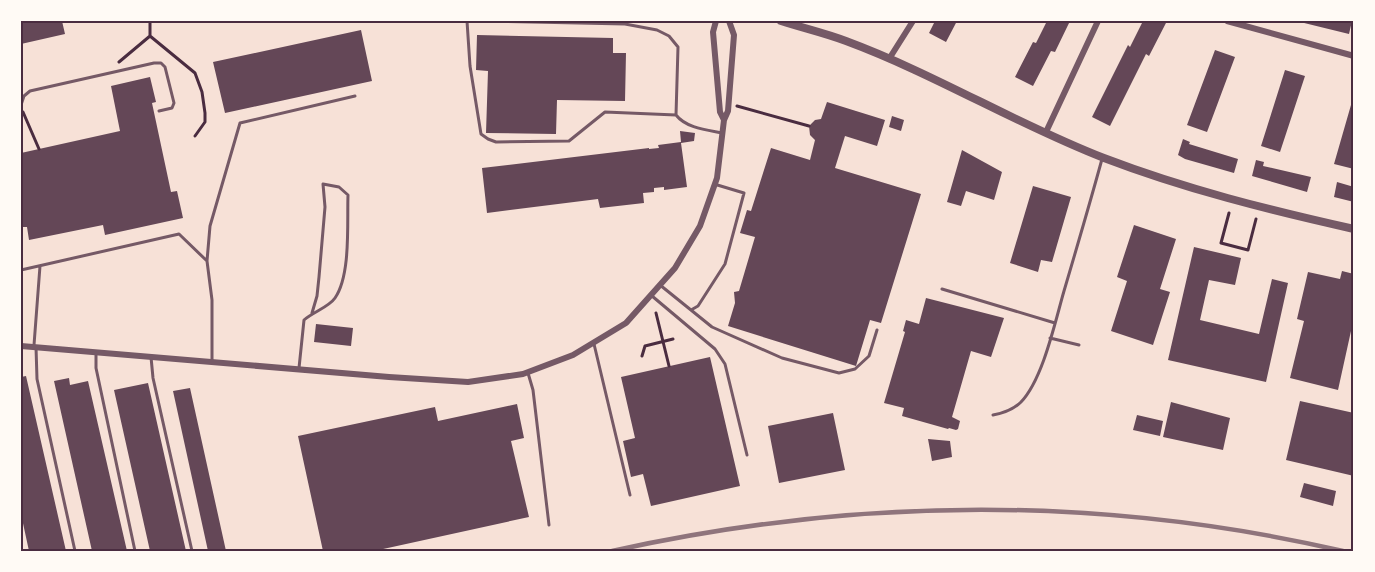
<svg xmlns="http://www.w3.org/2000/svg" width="1375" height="572" font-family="'Titillium Web',sans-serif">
<rect width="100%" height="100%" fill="#f7e1d7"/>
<path fill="#644757" d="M21 21H62L65 34 21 44Z
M935 21H957L946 42 929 33Z
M1047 21H1070L1055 52 1051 51 1033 86 1015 77 1033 42 1036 43Z
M1143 21H1167L1149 56 1146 54 1110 126 1092 117 1128 45 1130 47Z
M1296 21H1352L1349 34Z
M361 30 372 81 225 113 213 62Z
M477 35 613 38V53H626L625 101 557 100 556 134 486 133 488 71 476 70Z
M1215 50 1235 57 1207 132 1187 125Z
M1285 70 1305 76 1280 152 1261 146Z
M150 77 156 102 152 103 171 192 177 191 183 218 105 235 103 225 29 240 27 227H23L21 217V153L120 131 111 86Z
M1353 98H1354V169L1334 164Z
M827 102 885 120 877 146 845 136 835 168 921 194 881 323 870 320 856 366 728 326 735 303 734 292 739 291 755 237 740 233 747 210 751 211 771 148 810 160 815 140 810 135 809 126 815 120 821 119Z
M892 116 904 120 901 131 889 127Z
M680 131 695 133 694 141 681 143 687 187 664 190V187L654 188V192L643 193 644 203 600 208 598 199 487 213 482 168 649 148V149L659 148 658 145 681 142Z
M1183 139 1190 142 1189 144 1238 159 1234 173 1185 159 1178 155Z
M962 150 1002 172 994 200 966 191 961 206 947 202Z
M1256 160 1264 162 1263 166 1311 177 1307 192 1252 176Z
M1337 182 1354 187V202L1334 197Z
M1033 186 1071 197 1052 262 1041 260 1038 272 1010 263Z
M1134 225 1176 239 1160 289 1170 292 1153 345 1111 331 1127 281 1117 277Z
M1194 247 1241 258 1235 285 1209 280 1200 320 1259 334 1272 279 1288 283 1266 382 1168 360Z
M1342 271 1354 274 1352 282H1354V332L1351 331 1338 390 1290 378 1304 321 1297 319 1308 272 1340 279Z
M926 298 1004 318 991 357 971 351 952 417 960 421 958 429 956 430 949 428 948 429 902 416 904 408 884 403 905 332 903 331 906 320 919 324Z
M316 324 353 328 351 346 314 342Z
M710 357 740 486 651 506 643 474 631 477 623 441 635 438 621 377Z
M26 376 66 551H29L21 514V377Z
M69 378 70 385 88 381 127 551H92L54 381Z
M148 383 186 551H150L114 390Z
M190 388 226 551H208L173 391Z
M1300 401 1354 413V476L1286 460Z
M1171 402 1230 418 1223 450 1163 437Z
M517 404 524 438 511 441 529 517 374 551H323L298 436 435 407 438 421Z
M833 413 845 470 779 483 768 426Z
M1137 415 1163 421 1160 436 1133 430Z
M928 439 950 441 952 457 932 461Z
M1304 483 1336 491 1333 506 1300 497Z"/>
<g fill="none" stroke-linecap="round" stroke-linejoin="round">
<path stroke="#4a2c40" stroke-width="3" d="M150 36 195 73 202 92 205 113V122L195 136
M119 62 150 36V21
M737 106 809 126
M23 112 39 149
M1229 213 1221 243 1248 250 1256 219
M656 313 669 366
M642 356 645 346 673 339"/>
<path stroke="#755966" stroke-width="3" d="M467 21 470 66 481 134 488 139 496 142 569 141 605 112 676 115
M480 21 625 24 657 30 669 36 678 47 676 115C686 128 707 130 722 133
M21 105 24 96 30 91 154 63H161L165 67 174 103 172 108 159 111
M207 261 210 226 240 123 355 96
M21 270 179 234 207 261 212 300V361
M660 285 712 327 782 358 839 373 855 369 869 356 877 330
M942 289 1055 323
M652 296 715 349 725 364 747 455
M691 310 698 306 725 264 744 193 714 184
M1050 338 1079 345
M594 344 630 495
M34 345 40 266
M36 347 37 379 75 551
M96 352V368L135 551
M151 357 153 378 192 551
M299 368 304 320C313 312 329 307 335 298 351 275 347 223 348 195L339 187 323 184 325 207 319 277 317 296 312 313
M528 373 533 390 549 525
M993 415C1004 413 1013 410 1021 402 1043 379 1055 322 1064 291 1077 247 1090 203 1102 159"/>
<path stroke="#755966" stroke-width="6" d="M716 21 713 32 720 112 724 120
M1227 21 1354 56
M889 59 913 21
M1046 132 1098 21
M21 346 389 377 468 382 523 374 573 355 626 323 675 268 700 226 717 178 724 120 728 111 734 35 729 21"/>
<path stroke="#755966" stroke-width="8" d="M781 21C803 28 825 33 846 41 935 74 1016 124 1104 158 1185 189 1269 210 1354 229"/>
<path stroke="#8f747c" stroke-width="4.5" d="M612 551C856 497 1100 495 1343 551"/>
</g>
<rect width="1375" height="572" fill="none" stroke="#fffaf5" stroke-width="45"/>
<rect x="22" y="22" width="1330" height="528" fill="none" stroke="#4a2c40" stroke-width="2"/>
</svg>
